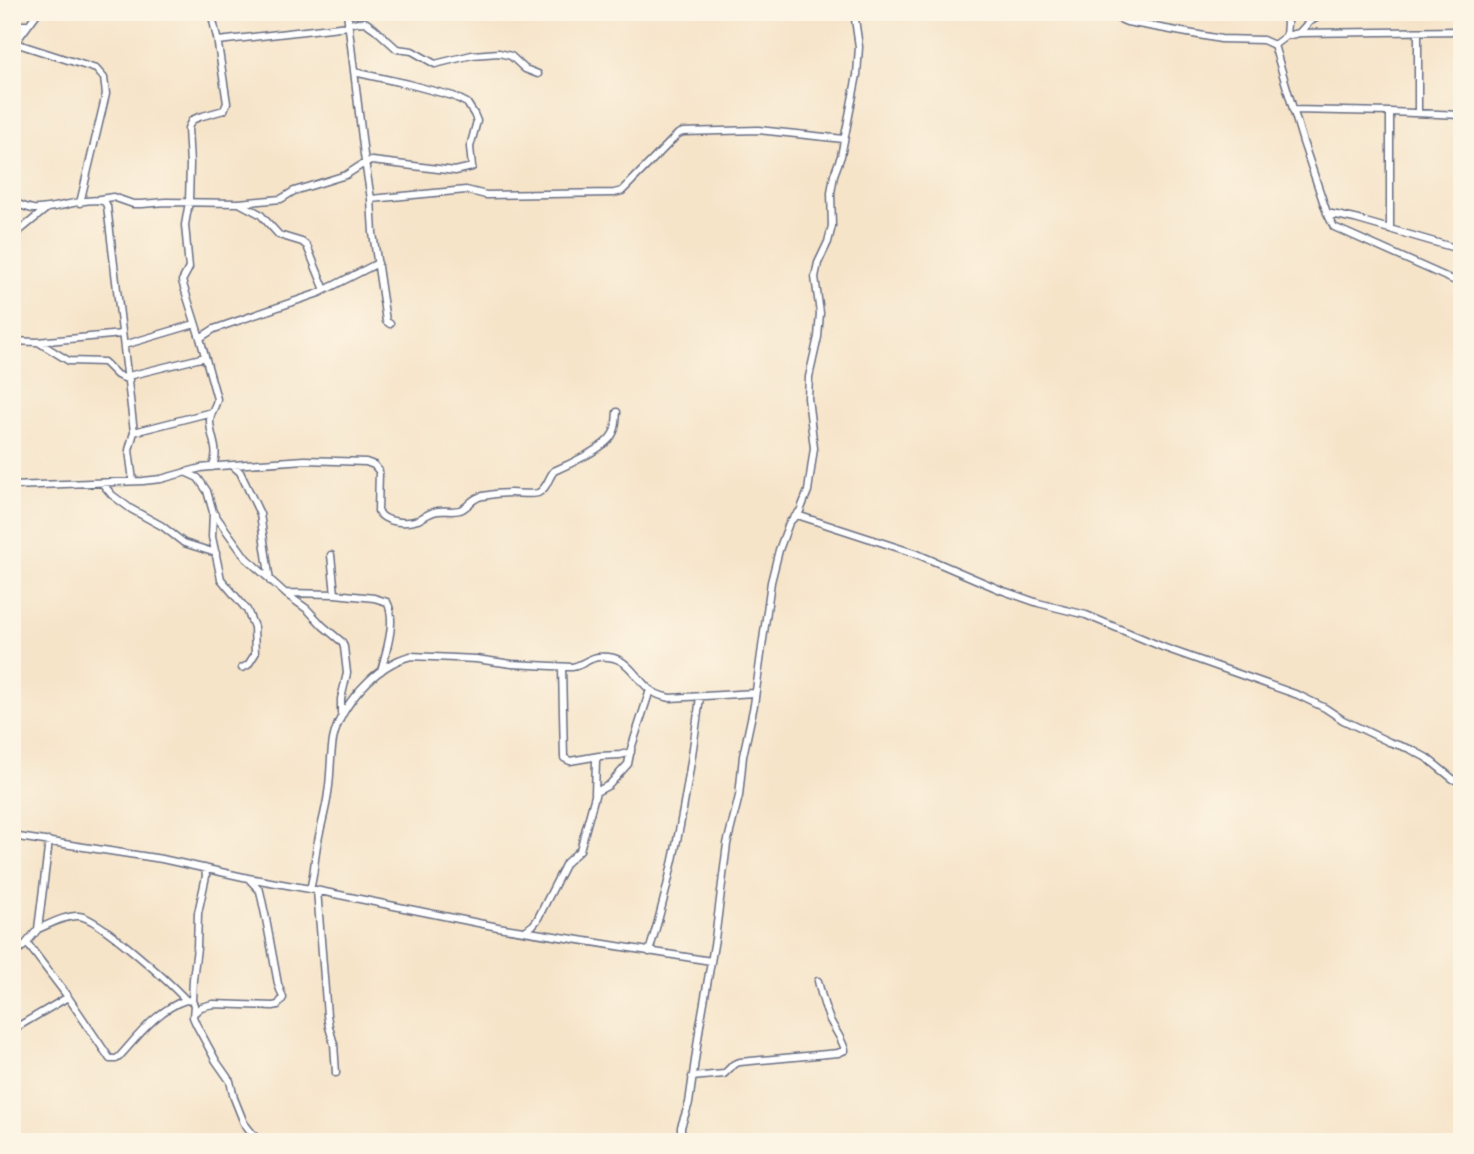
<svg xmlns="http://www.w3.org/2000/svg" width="1474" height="1154" font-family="'Balsamiq Sans',sans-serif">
<rect width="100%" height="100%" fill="#fcf5e5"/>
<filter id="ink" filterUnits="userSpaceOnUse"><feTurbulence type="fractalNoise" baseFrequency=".0143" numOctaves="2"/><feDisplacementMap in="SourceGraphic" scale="14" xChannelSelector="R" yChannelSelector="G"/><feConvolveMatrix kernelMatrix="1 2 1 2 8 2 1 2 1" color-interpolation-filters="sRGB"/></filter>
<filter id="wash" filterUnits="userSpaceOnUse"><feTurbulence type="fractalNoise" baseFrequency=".00686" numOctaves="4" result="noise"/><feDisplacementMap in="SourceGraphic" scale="28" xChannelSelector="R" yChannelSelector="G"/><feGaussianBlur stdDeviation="1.57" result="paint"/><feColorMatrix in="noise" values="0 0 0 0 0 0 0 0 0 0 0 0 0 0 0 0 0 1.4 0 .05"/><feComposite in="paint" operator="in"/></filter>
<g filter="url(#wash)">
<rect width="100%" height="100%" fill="#f6e4c9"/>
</g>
<g filter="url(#ink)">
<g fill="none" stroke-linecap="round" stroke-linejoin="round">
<g stroke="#686e83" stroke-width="9">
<path id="street" d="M211 12 217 38 227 103 224 110 199 117 192 120 188 128 190 164 189 202 185 225 189 268 182 281 200 338 217 399C216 407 210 412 210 421 210 438 221 451 212 467
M347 12 364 155 371 199 373 233 386 321 390 324
M1103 12 1127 22 1221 39 1263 40 1274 45 1303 142 1327 213 1334 227 1462 284
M1285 12 1287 23 1286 36
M348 23 365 22 375 29 397 49 412 51 435 64 472 55 499 53 511 56 525 69 538 74
M12 25H28
M1299 33 1309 22 1327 12
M1418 33V113
M218 41 348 26
M15 43 96 69 104 78 106 94 80 203
M1274 45 1286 36 1299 33 1462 31
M12 47 38 12
M1293 110 1390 112 1462 115
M1390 112V230
M1461 115 1462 229
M100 199 113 197 133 204H142L166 202 239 203 281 199 294 191 346 175 366 162 372 161 455 171 472 167 470 147 477 121 474 114 467 103 453 96 408 84 354 72
M371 199 466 190 486 195 614 193 622 191 626 187 678 134 683 132 758 130 844 139
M12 202C19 204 26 208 33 209 52 211 91 195 105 202L107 206 134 432 129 450 133 481
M241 204 260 214 279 235 302 242 307 246 325 290
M1327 213 1355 219 1462 250
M12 237 46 209
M1461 284 1462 260
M200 338 214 329 319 293 378 263
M12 341 37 342 122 334
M38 342 69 361 104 362 117 375 129 380
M124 345 195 324
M128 376 205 357
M134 432 212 412
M233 466 240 472 260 514 270 581
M185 472 198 478 207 491 213 512 212 537 221 579 247 610 254 627 255 654 248 665 242 668
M102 483 112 495 131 509 162 526 184 543 216 553
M12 486 143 481 161 479 201 468 219 466 305 460 366 462 374 465 379 471 378 511C384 523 406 524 418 520 424 517 430 512 438 511 445 510 452 512 460 510 469 507 472 497 483 496 492 494 501 493 510 493 519 493 530 495 538 493 547 489 548 478 554 471 568 465 605 448 612 435 617 428 616 420 617 412
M213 512 246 558 285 593 335 594 374 598 387 602C397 620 386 652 381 671
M797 515 917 554 1001 590 1038 603 1086 615 1165 648 1298 695 1325 708 1343 720 1389 742 1410 749 1427 758 1453 779 1462 783
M331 555 335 594
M286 594 307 609 323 626 342 642 344 647 347 673 341 699V713
M562 667 564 758 570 761 599 756
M595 794 596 760 599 756 620 755 631 752
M12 836 162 859 248 878 310 889 498 927 711 961
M310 889C315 873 314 857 318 841 321 825 326 810 328 793 331 776 330 757 333 740 340 705 377 664 411 656L476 659 512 664 572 667C581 666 589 658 598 657 627 654 632 674 649 689 656 695 662 696 670 698L755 693
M317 890 327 1015 329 1027 334 1044 336 1073
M38 929C50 924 66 915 79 916 98 917 170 983 186 1000L192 1001 194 1005 193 1017 196 1024 216 1061 230 1081 234 1098 244 1123 259 1142
M525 931 533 925 537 920 566 863 580 850 596 792 609 785 628 764 631 749 650 690
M27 943 68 997 110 1059H116L119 1057C138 1036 158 1009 186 1000
M649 952C675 868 689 783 700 697
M12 954 24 946 38 929 49 841
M192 1001 193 979 197 948 198 913 206 876 205 868
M194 1013 201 1007 213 1004 273 1006 278 1005 283 998 278 984 266 919 260 891 249 879
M12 1030 68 997
M692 1077 724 1074 734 1064 740 1062 838 1053 845 1050C842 1039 835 1030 830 1020 824 1007 821 994 818 981
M681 1142V1127L689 1103 700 1025 715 939 727 844 739 796 743 756 754 705 771 582 779 550 789 523 800 511 808 491 814 448 808 398 809 377 818 337 820 313 815 277 818 263 828 242 832 226 831 193 834 175 841 156 857 75 859 47 854 12"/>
</g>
<use href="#street" stroke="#fff" stroke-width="6"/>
</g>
</g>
<rect width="1474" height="1154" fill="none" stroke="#fcf5e5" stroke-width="42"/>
</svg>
